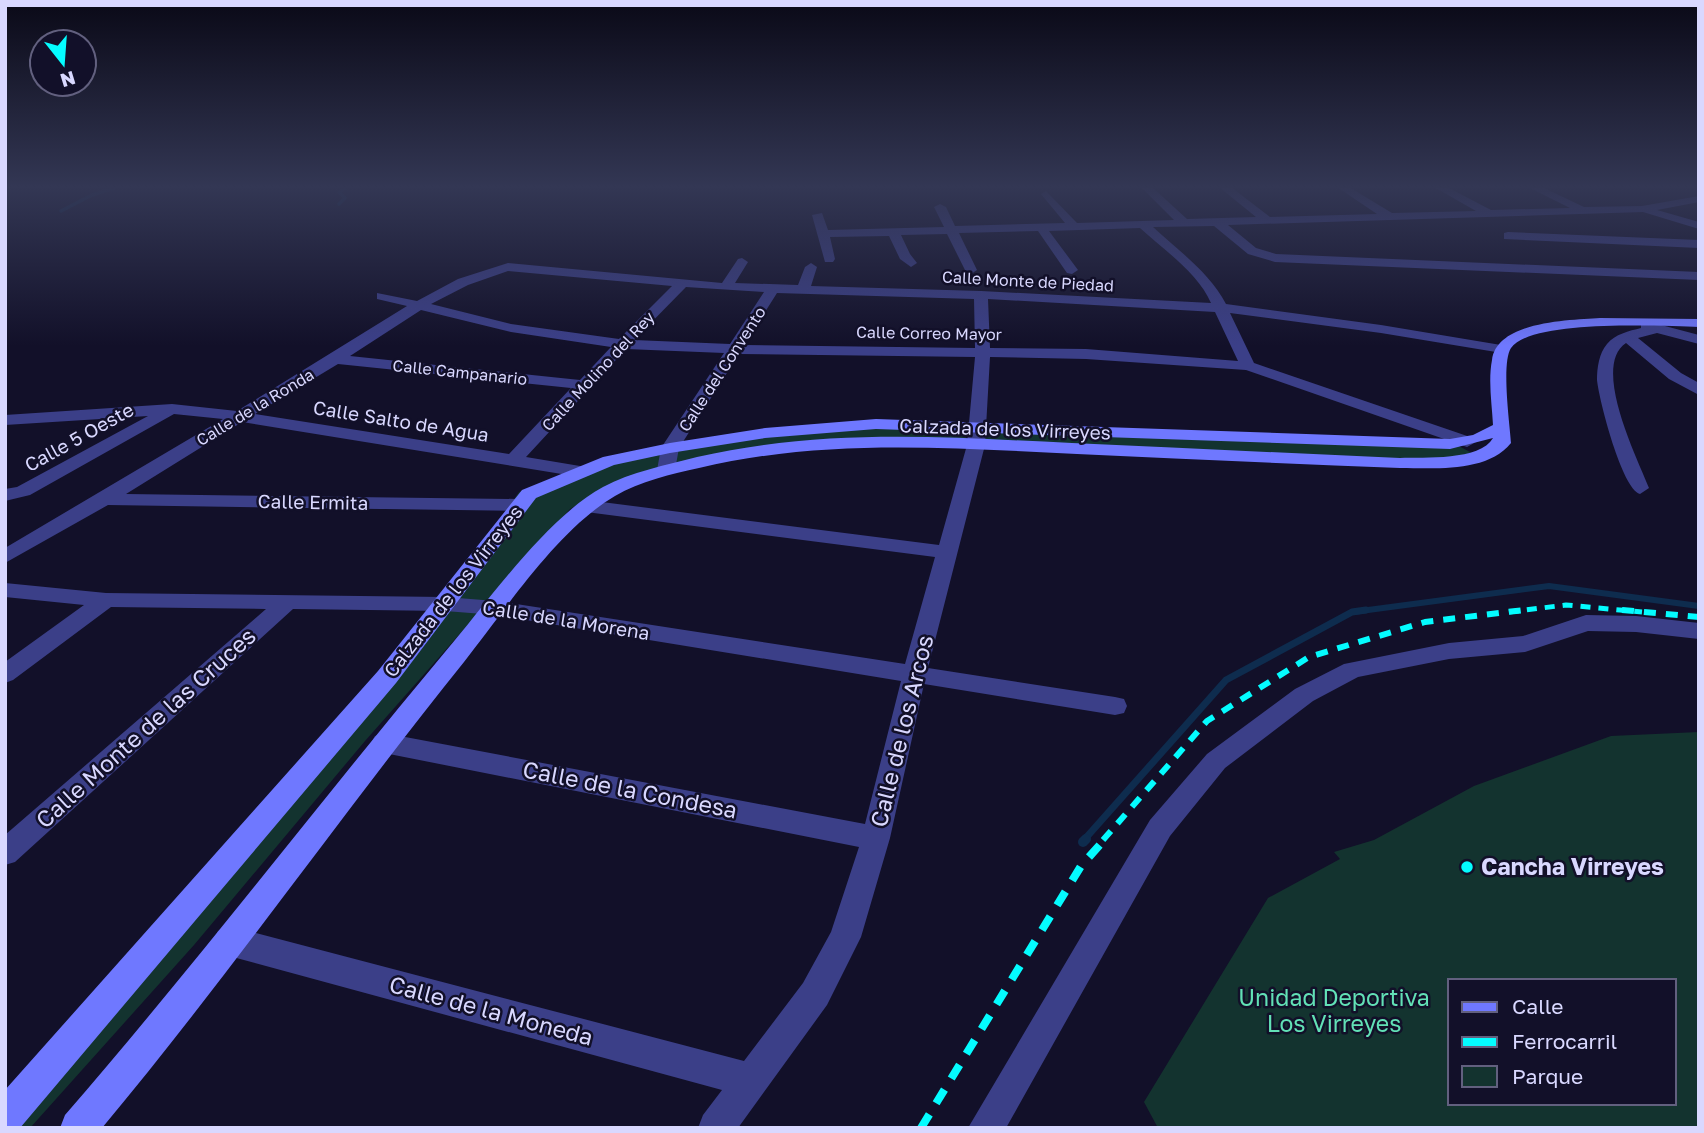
<svg xmlns="http://www.w3.org/2000/svg" width="1704" height="1133" font-family="'Golos Text',sans-serif">
<rect width="100%" height="100%" fill="#121029"/>
<path fill="#13332f" fill-rule="evenodd" d="M869 422 964 427 967 443 776 446 616 483 570 509 365 741 194 945 30 1128H5L436 612 519 492 610 460Z
M972 427 1449 441 1472 453 1445 459 1413 461 974 443Z
M1699 732V1128H1158L1144 1102 1268 898 1340 859 1334 852 1374 840 1474 786 1611 736ZM1450 981H1674V1103H1450Z"/>
<g fill="none" stroke-linecap="round" stroke-linejoin="round">
<path stroke="#0e2c4e" stroke-width="3.5" d="M339 204 345 198 339 192 347 187
M61 211 92 195 117 187"/>
<path stroke="#0e2c4e" stroke-width="6" d="M1353 612 1549 586 1699 606"/>
<path stroke="#0e2c4e" stroke-width="7" d="M1084 840 1226 680 1352 612 1366 610"/>
<path stroke="#0e2c4e" stroke-width="10" d="M1083 842 1086 839"/>
<path fill="#3b3f88" fill-rule="evenodd" d="M1141 187H1152L1187 219 1256 217 1219 187H1231L1270 217 1377 214 1337 187H1349L1392 213 1476 211 1434 187H1447L1491 210 1570 208 1528 187H1542L1584 207 1642 206 1699 196V202L1657 210 1699 222V229L1643 212 1228 225 1256 248 1276 254 1699 272V280L1275 262 1248 254 1214 226 1153 227C1179 251 1210 273 1226 304L1381 325 1507 346 1509 349 1507 352 1502 353 1381 333 1230 313 1254 363 1473 438 1476 442 1467 447 1246 370 1086 359 990 357 985 445 928 668 1115 697 1124 699 1127 706 1124 713 1115 715 924 684 890 838 861 937 827 1005 738 1128H698L703 1115 722 1090 229 956 218 951 213 941 218 931 229 926 744 1061 803 983 831 932 859 847 384 753 375 750 371 743 375 736 384 733 865 824 901 681 496 615 445 611 293 609 15 862 5 865V835L266 609 111 607 13 680 5 683V662L84 605 5 597V583L106 593 445 597 496 601 905 664 935 557 586 512 576 506 586 500 939 545 967 445 975 357 739 354 679 448 675 470 666 475 657 470 661 448 724 353 626 349 526 457 586 467 589 471 586 475 580 477 242 422 126 494 519 499 529 505 519 511 108 505 5 563V548L223 419 174 414 30 495 5 501V489L17 487 148 416 5 425V415L172 404 237 411 407 306 377 299V293L417 301 458 279 508 263 722 283 738 259 742 258 748 262 735 283 798 285 805 267 811 263 817 267 811 286 981 291 1211 303C1198 273 1164 250 1140 228L1049 231 1078 270 1072 274 1067 273 1038 231 959 233 977 270 971 274 965 270 947 234 901 235 910 254 917 263 911 267 900 259 889 236 830 237 835 259 833 262H825L812 215 822 213 828 230 944 227 934 207 940 204 946 207 955 226 1065 223 1041 194 1046 191 1077 223 1174 220ZM508 271 672 286 619 339 511 324 431 304 468 285ZM686 287 764 292 730 344 634 340ZM777 293 974 299 975 348 744 345ZM988 299 1215 312 1238 361 1086 349 990 348ZM421 310 511 332 611 347 580 380 350 356ZM338 364 571 388 509 454 255 414Z
M1508 232 1699 240V248L1504 239V233Z
M1646 321 1699 335V344L1657 333 1638 338 1681 373 1699 383V395L1669 379 1626 343C1591 366 1637 458 1649 488L1640 494C1622 489 1599 400 1597 380 1597 368 1599 353 1607 344 1615 334 1629 331 1641 328V322Z
M1586 615 1636 616 1699 623V639L1636 632 1588 631 1525 652 1449 659 1358 677 1313 701 1225 768 1170 836 1006 1128H968L1150 820 1207 754 1295 689 1344 664 1449 643 1523 636Z"/>
<path fill="#6f78ff" fill-rule="evenodd" d="M1600 318 1699 319V327C1664 326 1531 319 1511 348 1501 363 1510 425 1511 443 1487 473 1434 468 1400 468 1292 464 1185 459 1077 454 948 448 826 438 699 468 672 474 640 481 615 496 557 530 506 609 464 662 341 815 228 977 102 1128H60L65 1115C196 964 317 805 445 652 488 602 546 518 603 487 631 472 666 465 697 457 825 428 942 437 1072 443 1181 448 1291 453 1400 458 1424 457 1480 461 1493 438L1450 449 876 429 765 438 670 453 614 465 536 498 396 683 20 1128H5V1090L378 671 522 490 603 457 670 443 765 428 876 419 1450 439 1473 435 1493 425C1492 405 1488 381 1492 360 1497 321 1570 320 1600 318Z"/>
<path stroke="#04fcff" stroke-width="5" stroke-dasharray="10 8" stroke-linecap="butt" d="M1509 612 1566 605 1642 612"/>
<path stroke="#04fcff" stroke-width="6" stroke-dasharray="12 10" stroke-linecap="butt" d="M1622 610 1699 617
M1103 840 1207 721 1309 657 1425 622 1524 610"/>
<path stroke="#04fcff" stroke-width="8" stroke-dasharray="16 13" stroke-linecap="butt" d="M921 1128 1081 866 1105 839"/>
</g>
<linearGradient id="sky" x2="0" y2="1"><stop stop-color="#0a0917"/><stop offset="0.54" stop-color="#333754"/><stop offset="1" stop-color="#333754" stop-opacity="0"/></linearGradient>
<rect width="1704" height="346" fill="url(#sky)"/>
<circle fill="#04fcff" stroke="#121029" stroke-width="2.5" cx="1467" cy="867" r="7"/>
<g text-anchor="middle" stroke-width="5" stroke-linejoin="round" paint-order="stroke">
<g font-size="16" fill="#d9d8ff" stroke="#121029">
<text transform="translate(1028 281) rotate(3)" y="6">Calle Monte de Piedad</text>
<text transform="translate(929 333) rotate(1)" y="6">Calle Correo Mayor</text>
<text transform="translate(722 369) rotate(-57)" y="6">Calle del Convento</text>
<text transform="translate(598 371) rotate(-47)" y="6">Calle Molino del Rey</text>
<text transform="translate(460 372) rotate(6)" y="6">Calle Campanario</text>
<text transform="translate(255 407) rotate(-31)" y="6">Calle de la Ronda</text>
</g>
<g font-size="19" fill="#d9d8ff" stroke="#121029">
<text transform="translate(401 421) rotate(9)" y="7">Calle Salto de Agua</text>
<text transform="translate(1005 429) rotate(2)" y="7">Calzada de los Virreyes</text>
<text transform="translate(79 437) rotate(-29)" y="7">Calle 5 Oeste</text>
<text transform="translate(313 502) rotate(1)" y="7">Calle Ermita</text>
<text transform="translate(453 591) rotate(-52)" y="7">Calzada de los Virreyes</text>
<text transform="translate(566 620) rotate(9)" y="7">Calle de la Morena</text>
</g>
<g font-size="23" fill="#d9d8ff" stroke="#121029">
<text transform="translate(146 728) rotate(-42)" y="8">Calle Monte de las Cruces</text>
<text transform="translate(902 731) rotate(-76)" y="8">Calle de los Arcos</text>
<text transform="translate(630 790) rotate(11)" y="8">Calle de la Condesa</text>
<text transform="translate(491 1011) rotate(15)" y="8">Calle de la Moneda</text>
</g>
<g font-size="23" font-weight="bold" fill="#d9d8ff" stroke="#121029" text-anchor="start">
<text x="1481" y="875">Cancha Virreyes</text>
</g>
<g font-size="23" fill="#62e1b6" stroke="#121029">
<text x="1334" y="1006">Unidad Deportiva<tspan x="1334" dy="26">Los Virreyes</tspan></text>
</g>
</g>
<rect width="1704" height="1133" fill="none" stroke="#d9d8ff" stroke-width="14"/>
<rect x="1448" y="979" width="228" height="126" fill="#121029" stroke="#62607f" stroke-width="2"/>
<rect x="1462" y="1002" width="35" height="10" fill="#6f78ff" stroke="#62607f" stroke-width="2"/>
<text x="1512" y="1014" font-size="21" fill="#d9d8ff">Calle</text>
<rect x="1462" y="1037" width="35" height="10" fill="#04fcff" stroke="#62607f" stroke-width="2"/>
<text x="1512" y="1049" font-size="21" fill="#d9d8ff">Ferrocarril</text>
<rect x="1462" y="1066" width="35" height="21" fill="#13332f" stroke="#62607f" stroke-width="2"/>
<text x="1512" y="1084" font-size="21" fill="#d9d8ff">Parque</text>
<g transform="translate(63 63) rotate(163)"><circle r="33" fill="#121029" stroke="#62607f" stroke-width="2"/>
<path d="M0-5L12 26L0 18L-12 26Z" fill="#04fcff"/>
<text y="-10" font-size="19" font-weight="bold" text-anchor="middle" fill="#d9d8ff">N</text>
</g>
</svg>
